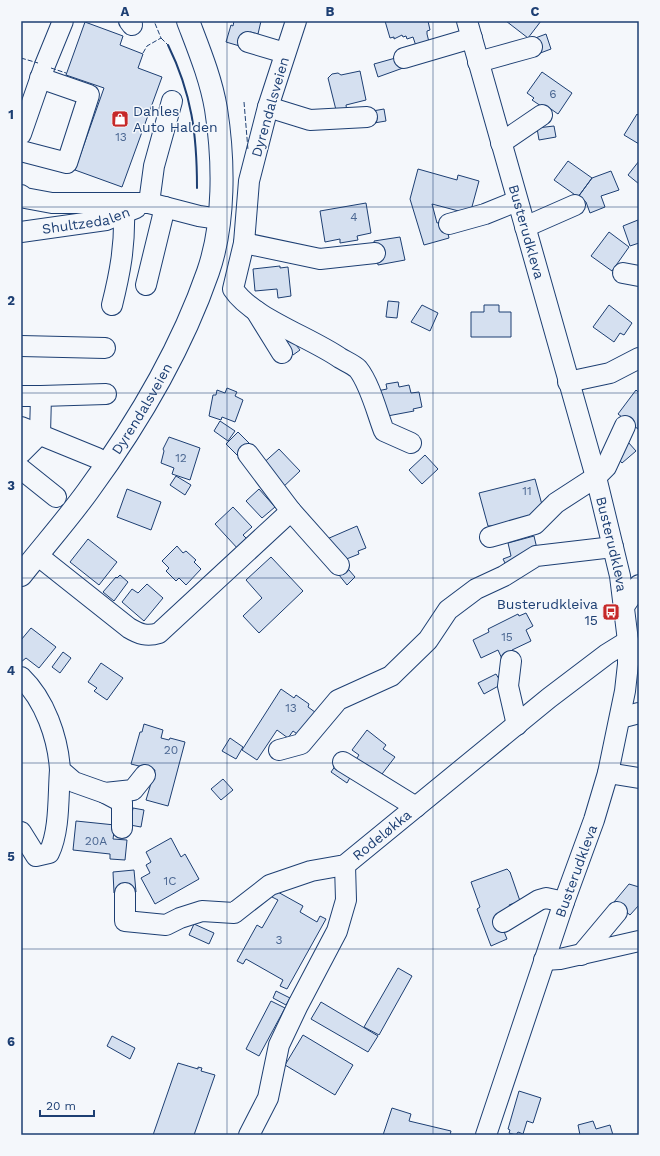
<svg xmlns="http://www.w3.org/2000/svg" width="660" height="1156" font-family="'Work Sans',sans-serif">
<rect width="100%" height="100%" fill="#f4f7fb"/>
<path fill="#d5e0f0" stroke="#1d3f73" d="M234 21H261L258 34 250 32 243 47 226 42 231 25 233 26Z
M385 21H428L430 30 427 31V34L429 42 416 46 413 37 407 39 406 36 403 37 402 35 394 39V37L390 38Z
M506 21H541L528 38Z
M85 22 123 36 120 45 143 54 138 68 162 77 122 187 75 170 104 88 66 75Z
M546 34 551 49 535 55 530 40Z
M399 57 403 68 378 77 374 64Z
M360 71 366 100 346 105 347 112 337 114 328 78 332 74 338 73 341 75Z
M542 72 572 93 558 114 548 107 547 110 532 100 534 98 527 93Z
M384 109 386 121 368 124 367 112Z
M637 114 639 116V144L624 135Z
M554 126 556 137 539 140 537 128Z
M568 161 592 178 578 197 554 180Z
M639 161V184L628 175Z
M418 169 457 180 458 175 479 181 470 214 432 204 437 223 445 221 449 238 424 245 410 199Z
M611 171 619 190 601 196 605 207 590 213 586 202 578 197 592 178Z
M366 203 371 233 357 236 358 240 340 243V239L325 242 320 211Z
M638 220 639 243 630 246 623 226Z
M609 232 629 247 612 271 591 256Z
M400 237 405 260 378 265 374 241Z
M280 266V268L288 267 291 296 278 298 277 289 255 291 253 269Z
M388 301 399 302 397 318 386 317Z
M422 305 438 313 430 331 411 322Z
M484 305H499V312H511V337H471V312H484Z
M609 305 632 323 624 335 620 333 614 342 593 327Z
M289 336 300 350 293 355 282 340Z
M398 382 399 387 409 385 411 393 419 392 422 407 413 409 414 411 382 417 377 391 387 389 386 384Z
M227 388 237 392 235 396 243 400 235 422 222 417 221 420 209 416 213 395H216L217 390 225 393Z
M636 390 639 393 638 429 618 414Z
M220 421 235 431 228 441 214 431Z
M238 432 252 446 240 458 226 444Z
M169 437 200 448 190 480 172 474 174 468 161 463 164 451 163 449Z
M628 442 636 451 622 463 614 454Z
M279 449 300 471 281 489 260 466Z
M425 455 438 469 422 484 409 470Z
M176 476 191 485 185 495 170 485Z
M535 479 544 512 503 523V525L492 527V526H488L479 493Z
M127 489 161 502 151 530 117 517Z
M259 489 275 507 262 518 246 501Z
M233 507 252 527 243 535 249 541 239 550 215 524Z
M357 526 366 548 358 551 359 554 344 560 327 539Z
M534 536 538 553 507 567 503 559 511 556 508 543Z
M88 539 117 562 99 585 70 562Z
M177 546 183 553 186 551 196 560 194 562 201 569 186 585 179 578 176 581 166 571 169 568 162 561Z
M271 557 303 591 259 633 243 616 262 598 246 580Z
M343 563 355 577 347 585 335 570Z
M120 575 128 582 114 601 103 592 116 577 117 578Z
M147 584 163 598 144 621 122 602 132 589 138 593Z
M526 613 533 626 526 630 531 641 512 650 514 656 503 661 498 650 481 658 473 640 489 632 488 629 518 614 519 616Z
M31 628 56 647 39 668 26 658 21 662V640Z
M63 652 71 658 60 673 52 667Z
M101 663 123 678 107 700 94 691 97 688 88 682Z
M496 674 502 684 484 694 478 683Z
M281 689 294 698 296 695 309 704 308 707 319 715 303 738 293 731 288 738 277 730 257 760 242 750Z
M144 724 163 730 161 738 169 740 170 738 185 742 168 806 146 800 155 770 131 764 140 732H142Z
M367 730 386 745 383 749 395 757 379 778 355 761 359 755 352 750Z
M230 738 243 747 236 759 222 751Z
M338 762 353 772 347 783 331 772Z
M223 779 233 790 221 800 211 789Z
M133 808 144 810 141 827 130 825Z
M76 821 115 825 113 839 127 840 125 860 110 859V854L73 850Z
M171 838 181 857 185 854 199 879 155 904 141 878 150 873 146 865 151 862 146 852Z
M507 869 510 872 520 901 509 905 512 910 497 914 507 939 491 946 477 909 480 907 471 882Z
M134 870 136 892 114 893 113 872Z
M629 884 639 887V905L630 915 614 902Z
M276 891 303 906 300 912 317 922 320 916 326 919 287 989 280 986 283 980 246 959 243 964 237 961 257 925 262 928 278 900 272 897Z
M194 924 214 933 209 944 189 935Z
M398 968 412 976 379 1035 364 1027Z
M276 991 290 998 286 1005 273 998Z
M271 1001 285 1008 259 1056 246 1049Z
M321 1002 378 1036 368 1052 311 1019Z
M303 1035 353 1065 335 1095 285 1065Z
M112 1036 135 1048 130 1059 107 1046Z
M178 1063 198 1069V1067L202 1068 201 1071 215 1075 194 1135H153Z
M519 1091 541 1098 533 1123 527 1121 523 1134 518 1132 516 1135 509 1133 510 1130 508 1129Z
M392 1108 411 1114 409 1121 451 1131 450 1135H383Z
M593 1121 596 1129 610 1125 613 1135H580L578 1125Z"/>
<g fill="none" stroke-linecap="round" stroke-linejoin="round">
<g stroke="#1d3f73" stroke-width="22">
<g id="minor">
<path d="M129 21 132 25"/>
<path d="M296 21 268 107 249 181 244 243 233 289C252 318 310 337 340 358 345 361 354 365 358 369 370 384 377 413 384 431L411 443"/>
<path id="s1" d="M467 21 596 477 620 576 628 641V664L625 691 608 773 594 820 564 902 486 1135"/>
<path d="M248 42 285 53"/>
<path d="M404 58 472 38"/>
<path d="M478 62 532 47"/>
<path d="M268 107 310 120 367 117"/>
<path d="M21 134 45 65 63 21"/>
<path d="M501 143 542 115"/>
<path d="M21 151 67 163 89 95 40 78"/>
<path d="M21 195 25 198 52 203H149L199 216 219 219"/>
<path d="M149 203 154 166 172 101"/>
<path d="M449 224 485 214 517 201"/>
<path d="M525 227 575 205"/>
<path id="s2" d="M21 232 106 220 136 208"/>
<path d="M244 243 320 259 375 253"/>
<path d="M623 273 639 276"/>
<path d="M146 285 165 207"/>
<path d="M112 305C120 273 125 246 124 213"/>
<path d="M256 311 282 353"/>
<path d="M21 346 105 348"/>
<path d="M568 382 610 373 639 358"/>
<path d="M22 396H41"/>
<path d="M21 427 97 458 106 464"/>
<path d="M21 453 40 434 41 396 106 394"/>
<path d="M248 454 291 511"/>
<path d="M21 469 56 497"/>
<path d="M490 537 535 524 556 503 596 477 606 467 625 426"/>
<path d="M37 555 129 628C139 634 147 637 159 633L291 511 339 565"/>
<path d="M625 605 639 585"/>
<path d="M511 661 508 686 517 725"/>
<path d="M21 677C45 700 58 738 60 770L74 782 105 793 133 790 145 775"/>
<path d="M620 718 639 713"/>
<path d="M279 750 301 744 338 700 391 676 428 640 448 610 476 589 504 576 536 556 613 547"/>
<path d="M343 762 416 807"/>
<path d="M608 773 639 778"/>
<path d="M105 793 122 802V828"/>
<path d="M21 832 36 856 49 853C60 831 58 795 60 770"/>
<path id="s3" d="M125 893V921L166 925 180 918 202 911 234 913 270 885 311 871 345 865 549 698 607 654 628 641"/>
<path d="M503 922 539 900 546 898 564 902"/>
<path d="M581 955 617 912"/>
<path d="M544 960 560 959 639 941"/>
<path d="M249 1135 268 1098 279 1045 298 1005 337 931 346 900 345 865"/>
</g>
</g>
<g stroke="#1d3f73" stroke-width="24">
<g id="major">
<path id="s4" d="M21 575C43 547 67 520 88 491 137 424 181 350 208 272 225 223 224 160 216 109 211 79 199 50 188 21"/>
</g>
</g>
<use href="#minor" stroke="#f4f7fb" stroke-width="20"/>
<use href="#major" stroke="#f4f7fb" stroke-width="22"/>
<path stroke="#1d3f73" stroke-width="1" stroke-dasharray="5 2" stroke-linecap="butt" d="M161 38 168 45
M143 53 147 46 161 38 154 21
M21 58 38 63
M51 68 66 73
M244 102 248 150"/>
<path stroke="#1d3f73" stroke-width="2" d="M168 45C192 94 197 135 197 188"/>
</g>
<path fill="none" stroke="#1d3f73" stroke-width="1" stroke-opacity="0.55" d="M227 21V1135M433 21V1135M21 207H639M21 393H639M21 578H639M21 763H639M21 949H639"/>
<defs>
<g id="shop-square" transform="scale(0.9)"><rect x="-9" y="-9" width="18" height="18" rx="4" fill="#c62828" stroke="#f4f7fb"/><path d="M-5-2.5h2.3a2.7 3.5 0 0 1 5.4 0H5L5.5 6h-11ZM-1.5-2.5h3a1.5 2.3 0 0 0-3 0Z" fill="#fff"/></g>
<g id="bus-square" transform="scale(0.9)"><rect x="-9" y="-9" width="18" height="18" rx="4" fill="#c62828" stroke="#f4f7fb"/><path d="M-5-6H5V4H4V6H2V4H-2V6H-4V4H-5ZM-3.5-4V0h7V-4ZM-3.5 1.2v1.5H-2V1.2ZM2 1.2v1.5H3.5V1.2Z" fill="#fff"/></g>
</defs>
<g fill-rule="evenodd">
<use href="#shop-square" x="120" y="119"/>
<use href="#bus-square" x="611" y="612"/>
</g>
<g text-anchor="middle" stroke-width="3" stroke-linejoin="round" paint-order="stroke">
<g font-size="12" fill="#4b6792">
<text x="553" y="98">6</text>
<text x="121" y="141">13</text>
<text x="354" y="221">4</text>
<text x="181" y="462">12</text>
<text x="527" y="495">11</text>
<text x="507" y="641">15</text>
<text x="291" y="712">13</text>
<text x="171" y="754">20</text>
<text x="96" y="845">20A</text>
<text x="170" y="885">1C</text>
<text x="279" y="944">3</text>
</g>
<g font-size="14" fill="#1d3f73" stroke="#f4f7fb">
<text transform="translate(270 107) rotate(-74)" y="5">Dyrendalsveien</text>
<text dy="5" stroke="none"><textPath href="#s2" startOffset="66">Shultzedalen</textPath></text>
<text dy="5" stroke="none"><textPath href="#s1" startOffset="219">Busterudkleva</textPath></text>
<text dy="5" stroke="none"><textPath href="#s4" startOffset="206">Dyrendalsveien</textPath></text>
<text dy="5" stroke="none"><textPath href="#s1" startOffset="543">Busterudkleva</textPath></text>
<text dy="5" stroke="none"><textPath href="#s3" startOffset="311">Rodeløkka</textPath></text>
<text transform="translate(576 871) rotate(-70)" y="5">Busterudkleva</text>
</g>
<g font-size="14" fill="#1d3f73" stroke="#f4f7fb" text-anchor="start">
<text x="133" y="116">Dahles<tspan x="133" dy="16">Auto Halden</tspan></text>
<text x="598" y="609" text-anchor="end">Busterudkleiva<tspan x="598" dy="16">15</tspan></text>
</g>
</g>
<rect width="660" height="1156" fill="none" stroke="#f4f7fb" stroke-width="44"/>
<path d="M40 1110v6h54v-6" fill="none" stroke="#1d3f73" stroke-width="2"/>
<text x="46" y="1110" font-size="12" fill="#1d3f73" stroke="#f4f7fb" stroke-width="3" paint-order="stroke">20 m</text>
<rect x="22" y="22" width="616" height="1112" fill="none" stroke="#1d3f73" stroke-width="1.5"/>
<g font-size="13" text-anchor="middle" font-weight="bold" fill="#1d3f73">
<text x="125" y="16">A</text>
<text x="330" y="16">B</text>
<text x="535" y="16">C</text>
<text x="11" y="119">1</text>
<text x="11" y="305">2</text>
<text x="11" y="490">3</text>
<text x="11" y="675">4</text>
<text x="11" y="861">5</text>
<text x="11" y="1046">6</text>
</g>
</svg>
